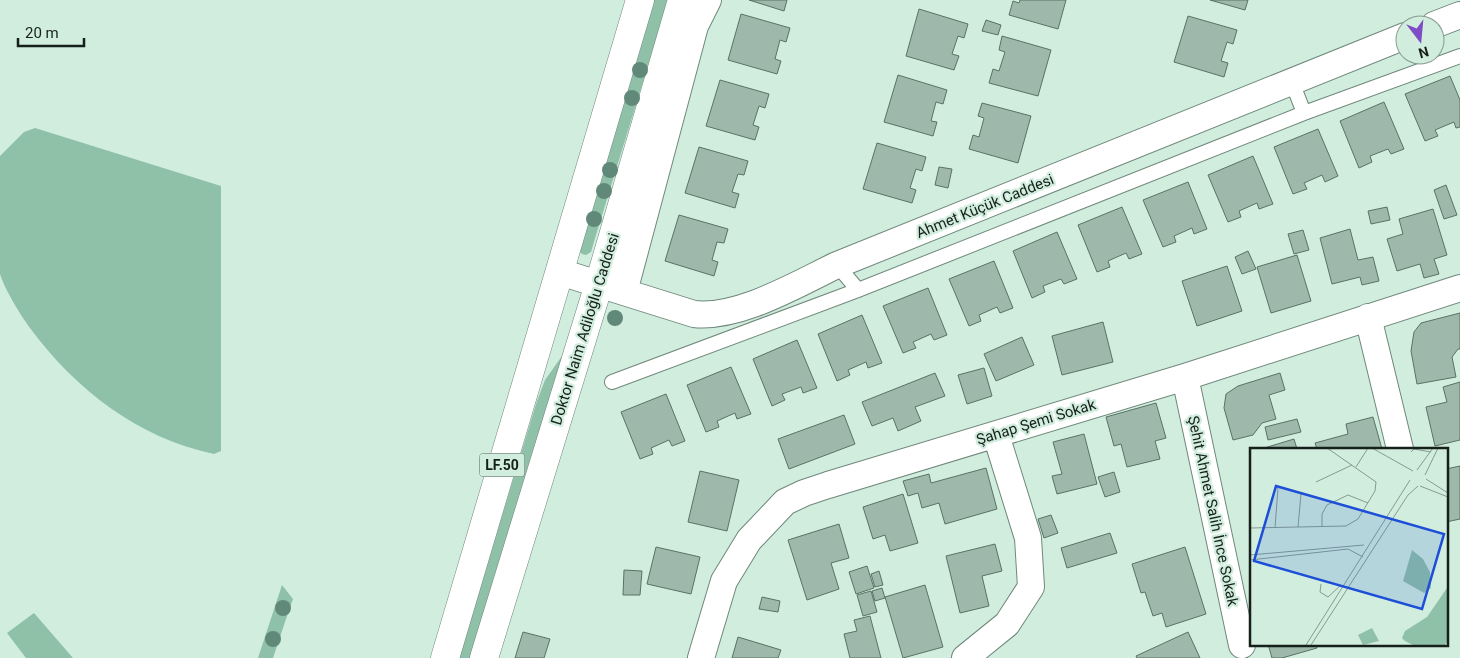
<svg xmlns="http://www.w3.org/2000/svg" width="1460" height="658" font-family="Roboto,sans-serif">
<rect width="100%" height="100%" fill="#d1edde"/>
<path fill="#8fc0a8" d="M653 0H668L596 235 591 252 586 255 582 254 579 251Z
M35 128 221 186V451L214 454C138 438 75 389 30 328 20 314 5 290 0 274 0 264 0 251 0 240 0 212 0 184 0 156L24 132Z
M562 356 564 357 471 658H459L537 401 545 380Z
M282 585 293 599 290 607 273 658H258Z
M34 613 73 658H26L7 633Z"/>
<path fill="#9eb9ab" stroke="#597265" d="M749 0H787L784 11Z
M1020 0H1066L1058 29 1009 15 1013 1 1019 3Z
M1210 0H1248L1245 10Z
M919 9 968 24 964 38 958 36 952 54 959 56 954 70 906 56Z
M741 14 790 28 786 42 780 40 775 59 781 61 777 74 728 60Z
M1188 16 1237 30 1233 44 1227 42 1221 61 1228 63 1224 77 1174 62Z
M986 20 1001 25 998 35 982 31Z
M1002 36 1051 50 1038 96 989 83 993 69 999 71 1005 52 999 50Z
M898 75 947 90 943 104 936 102 931 121 937 122 933 136 884 122Z
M1450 76 1460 100V127L1456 128 1454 122 1435 130 1438 136 1425 141 1405 94Z
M720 80 769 94 765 108 759 106 753 125 759 127 755 140 706 126Z
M1384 102 1404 149 1391 154 1388 149 1370 156 1372 162 1359 168 1340 121Z
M982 103 1031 116 1018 163 969 149 973 135 979 137 984 118 978 116Z
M1318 129 1338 176 1325 182 1322 175 1304 183 1307 189 1293 194 1274 147Z
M877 143 926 157 922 171 916 169 910 188 916 190 912 203 863 189Z
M699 147 748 161 744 175 738 174 732 192 739 194 735 208 685 193Z
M1253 156 1273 204 1259 209 1257 203 1239 211 1241 217 1228 222 1208 175Z
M939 167 952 169 948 188 935 185Z
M1188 182 1207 229 1194 234 1192 228 1174 236 1176 242 1163 247 1143 200Z
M1446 185 1457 215 1444 219 1434 190Z
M1122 207 1142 254 1129 259 1126 253 1108 261 1110 267 1097 272 1078 225Z
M1387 207 1390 220 1371 224 1368 211Z
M1433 209 1447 255 1434 259 1439 274 1424 278 1420 264 1397 271 1387 239 1403 234 1399 219Z
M679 215 728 229 724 243 717 242 712 260 718 262 714 276 665 261Z
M1350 229 1358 260 1373 257 1379 281 1362 285 1360 277 1332 284 1320 238Z
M1303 230 1309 250 1294 254 1288 234Z
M1057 232 1077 279 1064 284 1061 279 1043 286 1045 292 1032 298 1013 251Z
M1248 251 1256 269 1242 274 1235 257Z
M1297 255 1311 301 1271 313 1257 267Z
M994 261 1013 308 1000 313 997 307 979 315 981 321 969 326 949 279Z
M1227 266 1242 311 1197 326 1182 281Z
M928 288 947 335 934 340 931 334 913 342 916 348 903 353 883 306Z
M1460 313V349H1458L1452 357 1456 377 1417 384 1411 351 1414 332 1421 323Z
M862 315 882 363 868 368 866 362 848 370 850 375 837 381 818 334Z
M1103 322 1113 362 1062 375 1052 336Z
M1022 337 1034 365 996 381 984 354Z
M797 340 817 388 803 393 801 387 782 394 785 400 772 406 753 359Z
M731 367 751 414 737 419 735 413 717 421 719 427 706 432 687 385Z
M984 368 992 396 967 404 958 375Z
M935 373 945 396 915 407 921 421 898 431 893 418 872 426 862 402Z
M1280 373 1285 390 1269 395 1276 419 1262 423 1253 435 1233 440 1224 408 1226 394 1238 386Z
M1460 382V440L1435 446 1426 407 1447 402 1443 387Z
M666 394 685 441 672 446 669 440 651 448 653 454 640 459 621 412Z
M1156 403 1166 438 1155 441 1160 459 1127 467 1121 444 1114 446 1106 417Z
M844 415 855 444 789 469 778 439Z
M1373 417 1382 449H1317L1315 443 1348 434 1346 424Z
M1297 419 1301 432 1268 440 1265 427Z
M1084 434 1097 484 1057 494 1052 476 1062 474 1053 442Z
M1294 439 1297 449H1261Z
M1460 466V519L1446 522V469Z
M986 468 997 509 945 524 939 503 922 508 918 493 908 496 903 481 929 474 931 483Z
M700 471 739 480 727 531 688 522Z
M1114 472 1120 492 1105 497 1098 477Z
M903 494 918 543 890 551 885 535 873 539 863 507Z
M1051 515 1058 533 1044 538 1038 519Z
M839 524 849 558 831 563 839 589 807 600 788 540Z
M1110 533 1117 553 1067 568 1061 548Z
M995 544 1002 571 982 576 989 606 960 613 946 556Z
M656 547 700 557 691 594 647 584Z
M1185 547 1206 614 1166 627 1162 613 1153 616 1145 592 1141 593 1132 564Z
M867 566 874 588 856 594 849 572Z
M624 570 642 571 640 595H623Z
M879 571 883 585 875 587 871 574Z
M925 585 943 647 903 658 885 597Z
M882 588 885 598 875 601 872 591Z
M871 591 877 612 863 616 857 595Z
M762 597 780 601 778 612 759 609Z
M870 616 881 658H850L844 634 857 631 854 620Z
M523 632 550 639 544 658H515Z
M1188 632 1200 658H1137L1136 656Z
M738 637 781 650 778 658H732Z
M1268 644H1316L1317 648 1282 658H1272Z"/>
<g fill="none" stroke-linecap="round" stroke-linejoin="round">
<g stroke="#6f887b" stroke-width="16">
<path id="service" d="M1292 82 1304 113
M837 265 858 290
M612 382 858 290 1304 113 1460 56"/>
</g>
<g stroke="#6f887b" stroke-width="28">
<path id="minor" d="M1434 25 1460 15
M560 272 694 314C739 319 797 284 837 265L1405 36
M624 292 695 26 708 0
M1368 317 1400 449
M1185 377 1242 645
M701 658 724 581 749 540 785 502 804 493 828 485 1185 377 1460 288
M965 658 1007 624 1031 587 1028 538 996 435"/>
</g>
<g stroke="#6f887b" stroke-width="29">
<path id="primary" d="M445 658 640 0
M484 658 599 284 682 0"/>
</g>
<use href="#service" stroke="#fff" stroke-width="14"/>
<use href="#minor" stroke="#fff" stroke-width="26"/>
<use href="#primary" stroke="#fff" stroke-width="28"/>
</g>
<g fill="#618979">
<circle cx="640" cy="70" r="8"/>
<circle cx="632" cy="98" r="8"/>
<circle cx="610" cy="170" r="8"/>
<circle cx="604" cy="191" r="8"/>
<circle cx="594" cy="219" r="8"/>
<circle cx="615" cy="318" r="8"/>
<circle cx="283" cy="608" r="8"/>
<circle cx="273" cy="639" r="8"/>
</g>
<g text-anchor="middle" stroke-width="4.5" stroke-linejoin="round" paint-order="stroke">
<rect fill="#d1edde" stroke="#4e5e56" stroke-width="1" x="479.5" y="453.5" width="45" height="23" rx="4"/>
<g font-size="14" font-weight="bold" fill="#16201b">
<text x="502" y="470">LF.50</text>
</g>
<g font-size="15" fill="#16201b" stroke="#d1edde">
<text transform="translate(985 206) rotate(-22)" y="5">Ahmet Küçük Caddesi</text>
<text transform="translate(585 329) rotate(-73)" y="5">Doktor Naim Adiloğlu Caddesi</text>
<text transform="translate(1036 422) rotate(-17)" y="5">Şahap Şemi Sokak</text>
<text transform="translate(1213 511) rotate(78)" y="5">Şehit Ahmet Salih İnce Sokak</text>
</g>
</g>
<g transform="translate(1250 448)">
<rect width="198" height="198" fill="#d1edde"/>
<path d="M162 102 173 111 180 124 181 140 174 145 153 133ZM197 140V194L195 197H163L155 193 152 190 155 183 177 169ZM122 180 129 193 113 197 108 187Z" fill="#8fc0a8"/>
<path fill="none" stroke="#869b90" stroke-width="1" d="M122 0 163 23M161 4 164 1 181 4M106 19 118 0M167 22 183 0M175 27 188 0M176 31 198 45M66 34 102 17M170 38 198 49M48 79 51 46M72 79V66L77 57 98 47 118 55M0 80 96 78 108 71 125 43 126 34 77 0M25 80 28 40M0 107 114 97M0 112 98 101 113 109M71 136 70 144 78 149 91 137M56 197 160 32M61 197 158 47 168 38"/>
<path fill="#1d4ed8" fill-opacity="0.15" stroke="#1d4ed8" stroke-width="2.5" d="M26 38 194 86 172 161 4 113Z"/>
<rect width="198" height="198" fill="none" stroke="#16201b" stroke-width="2.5"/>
</g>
<g transform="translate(1420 40) rotate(164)"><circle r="24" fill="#d1edde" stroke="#869b90"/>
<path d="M0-4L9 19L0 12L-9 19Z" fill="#7e4cc4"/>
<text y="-8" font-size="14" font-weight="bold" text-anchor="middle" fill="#16201b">N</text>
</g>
<path d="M18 38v8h66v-8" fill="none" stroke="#16201b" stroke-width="2.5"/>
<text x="25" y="38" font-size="15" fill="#16201b" stroke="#d1edde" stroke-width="4" paint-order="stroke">20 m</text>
</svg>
